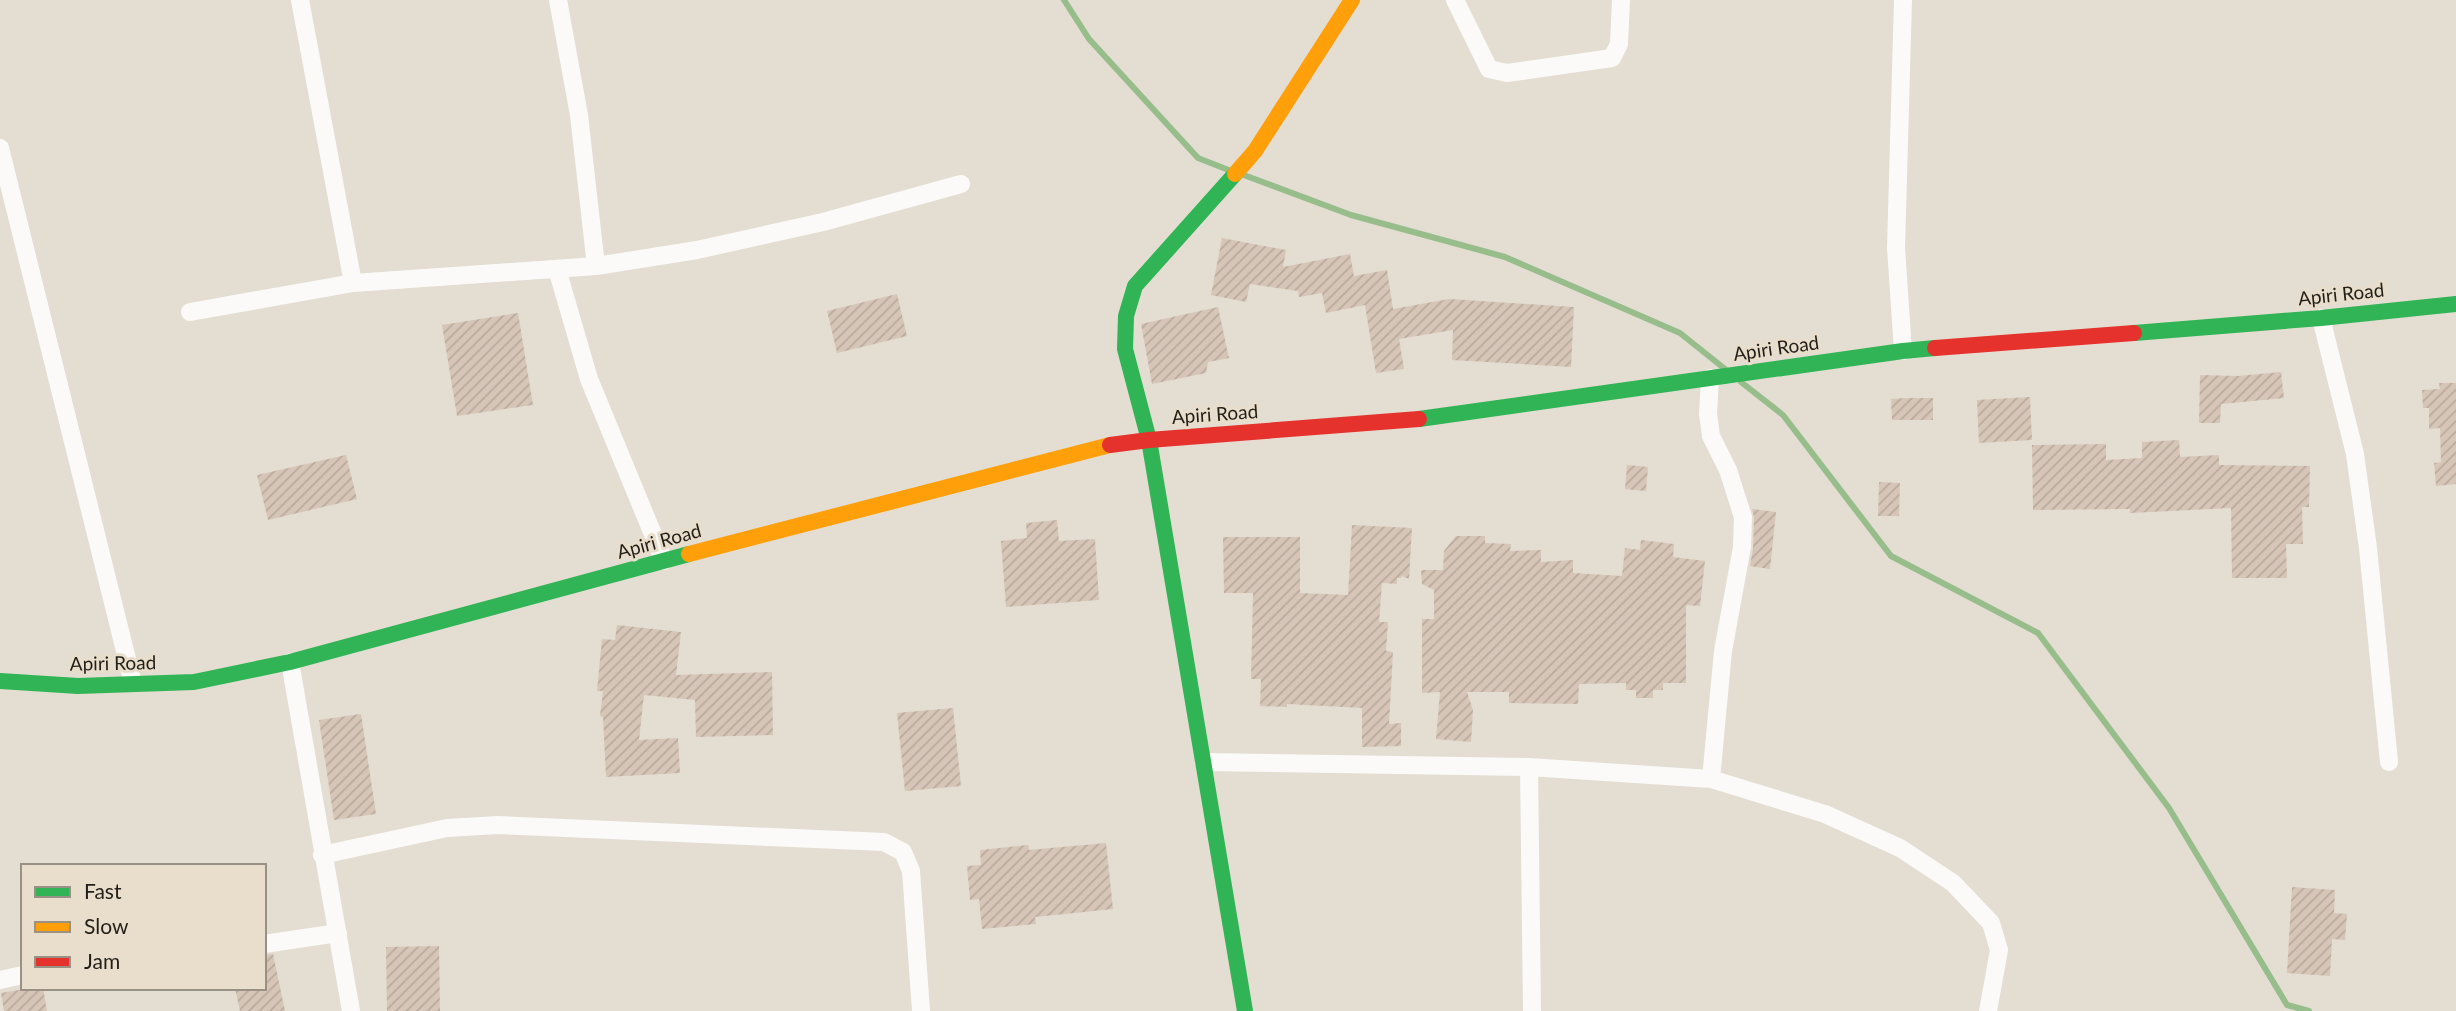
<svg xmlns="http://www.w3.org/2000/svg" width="2456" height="1011" font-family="Lato,sans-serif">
<defs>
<pattern id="building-hatch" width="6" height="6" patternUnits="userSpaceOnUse" patternTransform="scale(1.75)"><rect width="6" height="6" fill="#d7c6b8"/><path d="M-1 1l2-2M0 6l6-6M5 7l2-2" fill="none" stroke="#b8aa9d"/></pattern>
</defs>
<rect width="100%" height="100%" fill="#e3ddd2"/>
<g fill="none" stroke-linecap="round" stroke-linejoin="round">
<path stroke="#97bd8b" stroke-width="6" d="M1064 0 1089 39 1198 158 1231 171
M1241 174 1351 215 1505 257 1680 333 1725 369
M1741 382 1783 415 1891 556 2038 633 2169 808 2287 1005 2309 1011"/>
</g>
<path fill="url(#building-hatch)" d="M1222 238 1286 250 1283 267 1350 254 1354 276 1387 270 1393 309 1449 299 1574 307 1571 367 1452 360 1453 330 1399 339 1404 369 1376 373 1365 305 1326 313 1322 293 1299 297 1298 291 1250 284 1246 302 1211 295Z
M897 294 907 336 837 353 827 311Z
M1218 307 1229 358 1208 362 1206 373 1152 384 1141 324Z
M518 313 533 405 457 416 442 325Z
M2281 372 2284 398 2221 404 2220 423H2199L2200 375 2238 376Z
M2439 383H2456V484L2436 486 2434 463 2441 462 2440 428 2429 429V408H2423L2422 390 2440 389Z
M2030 397 2032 440 1979 443 1977 400Z
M1906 398H1933V420H1892L1891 399Z
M2179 440 2180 457 2219 455V465L2310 466 2309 507H2302L2303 544H2286L2287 578H2232L2231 508 2130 513V509L2033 510 2032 445 2106 444V460L2142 458V442Z
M346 455 357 499 268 520 257 475Z
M1627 465 1648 467 1646 491 1625 489Z
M1879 482 1900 483 1899 516H1878Z
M1752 509 1776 512 1770 569 1750 566 1753 548 1754 517Z
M1057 520 1059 541 1095 539 1099 600 1006 607 1001 541 1027 538 1026 523Z
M1352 525 1412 528 1409 579 1402 576 1401 578H1397V584L1382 583 1379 622H1388L1386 651 1393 652 1389 724 1401 723V746L1362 747V708L1287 704V707L1260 706 1261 679H1251L1253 593H1224L1223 537H1300V593L1348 595Z
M1456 536H1485V543L1511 544 1510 551 1541 550V562L1573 560V573L1622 576 1625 548 1640 550 1641 540 1674 544 1673 557 1705 561 1700 606 1686 605V683H1663V690H1653V698H1636V690H1626V683L1579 684 1578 704 1509 703V692H1467L1473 710 1471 742 1436 739 1440 692 1422 693V619H1434V590L1422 584 1421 570H1443L1444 551Z
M617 625 681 632 676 675 772 672 773 735 696 737 695 700 644 695 639 740 678 738 680 773 606 777 603 717 600 716 603 691H597L602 639 615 640Z
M953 708 961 786 905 791 897 713Z
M361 714 376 814 334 820 319 720Z
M1106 843 1113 909 1035 917 1036 924 982 929 979 899 970 900 967 866 981 865 980 850 1028 845 1029 850Z
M2292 887 2335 890 2334 913 2347 914 2345 940 2332 939 2330 976 2287 973Z
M439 946 440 1011H387L386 947Z
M273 954 285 1011H240L235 988H264V955Z
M30 988H43L47 1011H4L1 993Z"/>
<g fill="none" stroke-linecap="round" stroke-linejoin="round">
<path stroke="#fbfaf8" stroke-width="18" d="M300 0 353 283
M558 0 579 115 596 266
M1455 0 1489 69 1507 73 1612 58 1619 44 1621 0
M0 148 133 683
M557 269 589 379 664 561
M190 312 353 283 596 266 697 250 823 222 961 184
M2321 318 2355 454 2368 548 2389 762
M1903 351 1896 248 1903 0
M1710 378 1708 414 1711 436 1728 470 1743 517 1742 547 1723 651 1711 779
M290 662 351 1011
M1204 762 1529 767 1711 779 1825 814 1900 848 1953 883 1991 923 1999 950 1988 1011
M1529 767 1532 1011
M322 855 447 828 498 825 884 842 903 852 911 871 921 1011
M264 944 338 933
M0 980 23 975"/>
<path stroke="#30b455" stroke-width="16" d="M1235 174 1135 286 1126 316 1125 349 1149 440 1245 1011
M2134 333 2321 318 2456 304
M1419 419 1903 351 1935 348
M0 681 78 686 194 682 290 662 689 554"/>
<path stroke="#ff9f0a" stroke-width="16" d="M1235 174 1255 151 1352 0
M689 554 1110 445"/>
<path stroke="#e5322d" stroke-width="16" d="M1935 348 2134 333
M1110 445 1149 440 1419 419"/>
</g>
<g text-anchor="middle" stroke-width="6" stroke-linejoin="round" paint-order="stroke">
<g font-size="19" fill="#221e18" stroke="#e9decc">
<text transform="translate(2341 294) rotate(-6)" y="7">Apiri Road</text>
<text transform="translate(1776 348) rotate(-8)" y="7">Apiri Road</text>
<text transform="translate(1215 414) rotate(-4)" y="7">Apiri Road</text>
<text transform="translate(659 541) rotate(-15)" y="7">Apiri Road</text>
<text transform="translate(113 663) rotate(-1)" y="7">Apiri Road</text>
</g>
</g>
<rect x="21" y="864" width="245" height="126" fill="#e9decc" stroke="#999184" stroke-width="2"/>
<rect x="35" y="887" width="35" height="10" fill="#30b455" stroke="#999184" stroke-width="2"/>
<text x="84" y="899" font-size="21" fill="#221e18">Fast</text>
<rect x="35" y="922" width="35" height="10" fill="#ff9f0a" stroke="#999184" stroke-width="2"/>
<text x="84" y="934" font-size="21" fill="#221e18">Slow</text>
<rect x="35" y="957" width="35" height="10" fill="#e5322d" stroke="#999184" stroke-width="2"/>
<text x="84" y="969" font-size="21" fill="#221e18">Jam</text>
</svg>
